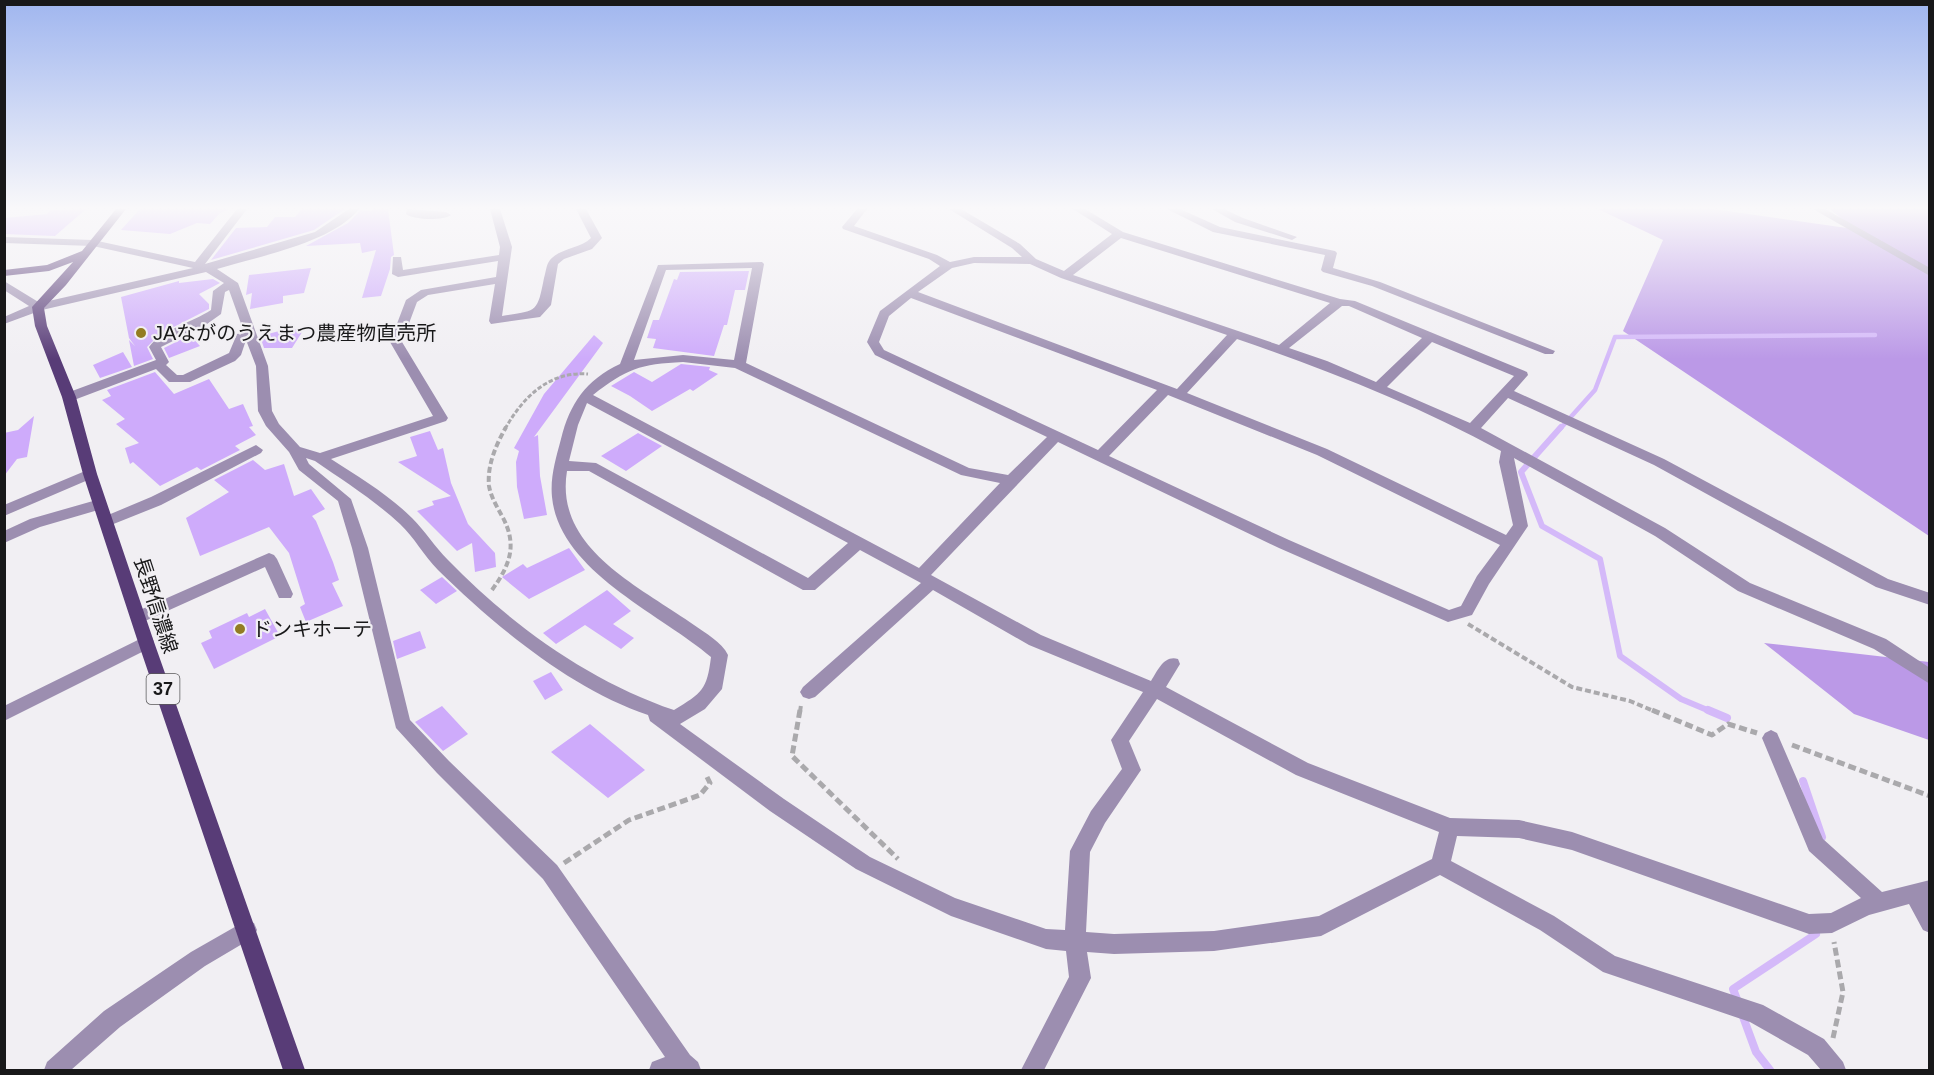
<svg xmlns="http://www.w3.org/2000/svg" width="1934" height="1075" font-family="Arial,'Noto Sans JP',sans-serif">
<rect width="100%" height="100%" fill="#f1eff3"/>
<path fill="#bb99e7" d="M1598 209H1713L1854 229 1830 209H1929V536L1623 331 1663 240Z
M1764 643 1929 662V740L1854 714Z"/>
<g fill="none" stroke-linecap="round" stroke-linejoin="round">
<path stroke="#d4b9f9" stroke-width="4.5" d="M1560 429 1595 390 1615 337 1875 335"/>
<path stroke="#d4b9f9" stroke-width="6" d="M1561 427 1521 472 1542 526 1600 559 1620 656 1681 699 1712 712"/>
<path stroke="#d4b9f9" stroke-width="8" d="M1708 710 1727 718
M1803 781 1822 837
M1738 1002 1733 989 1816 934
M1742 1014 1756 1052 1770 1070"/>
</g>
<path fill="#ceabfb" d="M86 209 55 236 4 234V218L47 214 51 210Z
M140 209H230L220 213 210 224 197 223 170 234 121 230Z
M302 209H345L314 230 211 260 236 228 267 227 275 217H295Z
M372 209H388L394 255 391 257 390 269 381 296 362 298 376 250 362 253 360 243 306 246 348 223 361 210 371 211Z
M311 268 304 293 283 296V303L250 309 252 293 246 295 249 275Z
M749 271 745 290H735L727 325H724L714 356 653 348 656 339 647 338 653 320H659L674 279 677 280 680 272Z
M213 279 220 283 199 294 209 304V309L160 334 147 347 153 359 134 366 129 340 135 346 129 338 121 297 179 281V283Z
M287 329H304L292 348H264L260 336Z
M190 335 200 346 169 358 164 348Z
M594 335 603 343 534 437 538 435 540 476 547 515 524 519 517 487 516 462 519 451 514 448 544 394Z
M123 352 132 367 100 378 93 365Z
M681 364 710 367 709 370 718 374 693 391 690 389 652 411 630 396 611 386 634 372 652 382Z
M155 372 174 394 209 379 229 409 243 404 253 426 249 427 256 435 235 446 240 450 201 470 197 467 160 486 133 462 130 464 125 448 139 443 116 424 125 419 102 400 111 396 107 390Z
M34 416 27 457 17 459 4 476V433L18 430Z
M430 431 438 450 443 448 451 483 468 524 495 553 496 567 475 572 472 543 457 551 417 511 434 505 432 501 451 496 398 462 417 456 410 437Z
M638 433 662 446 626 471 601 456Z
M253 460 265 470 284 464 294 496 311 489 325 509 312 516 316 521 333 562 339 580 332 583 343 606 306 622 300 607 305 604 289 553 269 527 200 556 186 518 229 492 214 480Z
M569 548 585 570 529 599 502 577 523 564 527 568Z
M442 577 457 591 436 604 420 590Z
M607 590 631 611 613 624 634 638 621 649 585 625 556 644 543 633Z
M265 609 280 636 214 669 201 643 212 638 209 631 247 613 249 617Z
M420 631 426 648 397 659 393 641Z
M551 672 563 690 545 700 533 681Z
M442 706 468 734 443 751 415 722Z
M590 724 645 770 608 798 551 752Z"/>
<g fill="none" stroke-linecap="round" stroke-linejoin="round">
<path stroke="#aaa9ac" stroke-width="3" stroke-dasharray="4.5 2" stroke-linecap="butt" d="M505 429C523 397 549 371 588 374"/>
<path stroke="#aaa9ac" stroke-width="4" stroke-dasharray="6 3" stroke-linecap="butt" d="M492 590C510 565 518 545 502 516 497 507 491 497 489 486 487 465 496 445 506 427
M1468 624 1572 687 1630 701 1656 712
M800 712 801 705"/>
<path stroke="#aaa9ac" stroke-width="5" stroke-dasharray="8 4" stroke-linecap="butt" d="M800 710 792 756 898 859
M1652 710 1712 735 1728 724 1757 733
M1792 745 1930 796
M564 863 629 820 700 795 710 783 707 777
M1833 1038 1843 992 1834 942"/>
<path fill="#9c8eb0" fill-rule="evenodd" d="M237 209H247L205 264 315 232 349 209H359C332 243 259 256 217 269L238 283 268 366 272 411 279 424 300 447 320 453 433 416 390 342 406 300 421 290 496 277 498 261 398 277 392 274 393 257H401L403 270 499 255 500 247 490 209H500L512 247 502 316C537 310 537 314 544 278 546 272 546 265 550 260 560 248 580 249 591 238L576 209H586L602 238 592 249 564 259 558 264 551 305 540 317 491 324 489 321 495 284 428 295 417 302 402 342 448 418 446 421 331 459C359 477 389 495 412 518 425 531 435 547 448 560 511 625 589 681 674 710 702 693 707 690 711 657 661 614 559 571 552 497 550 477 556 458 561 439 570 403 586 380 620 364L658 265 762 262 764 264 746 363 969 468 1008 475 1047 437 875 355 867 342 880 311 940 266 929 259 843 229 842 227 857 209H867L854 226 937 255 950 262 974 257H1022L1012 248 949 209H961L1020 244 1036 259 1064 271 1112 234 1073 209H1085L1123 232 1340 299 1355 301 1527 372 1528 375 1514 391 1664 459 1888 579 1930 593V605L1876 587 1654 465 1508 398 1481 428 1665 528 1750 583 1886 639 1930 668V684L1874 649 1738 591 1655 536 1514 458 1528 526 1489 584 1472 615 1448 622 1279 548 1058 442 931 575 1041 635 1151 681C1158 670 1164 655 1178 659L1180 664 1166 687 1308 763 1450 818 1519 820 1572 832 1809 914 1831 913 1861 898 1809 851 1762 738 1765 733 1771 730 1777 733 1823 839 1882 892 1930 880V933L1923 930 1909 904 1869 915 1832 933 1809 934 1572 850 1519 838 1457 836 1451 861 1554 916 1615 956 1763 1005 1824 1039 1843 1062 1846 1070H1821L1808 1055 1750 1022 1603 972 1540 930 1440 875 1321 936 1214 951 1114 954 1087 952 1091 978 1044 1070H1021L1069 977 1066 951 1046 949 951 916 856 869 770 811 650 721 648 715C571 689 495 626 438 570 424 556 414 537 400 524 374 500 344 481 315 461L306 458 309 464 351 499 368 548 410 720 449 761 557 865 690 1055 698 1062 701 1070H649L652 1062 665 1057 543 879 437 773 396 728 352 548 338 501 299 470 289 452 266 426 258 411 256 366 246 340 241 355 235 361 190 382H169L156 369 74 400 69 401 62 397 64 394 156 360 149 347C161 330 193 322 211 310L213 291 224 283 206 272 42 310 4 324V317L29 306 4 290V281L40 303 193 268 93 246 4 243V237L93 240 195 262ZM1121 238 1330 303 1279 345 1073 275ZM974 263 1030 264 1061 278 1227 335 1177 389 918 292 952 268ZM752 268 734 360 683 355 634 360 666 270ZM229 290 244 332 237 334 229 353 183 375H177L166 365 169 362 161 347 207 324 221 314 225 292ZM911 298 1157 390 1098 450 884 350 879 342 889 316ZM1342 306H1349L1422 338 1376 382 1327 361 1289 348ZM1237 339C1327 370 1417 405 1501 451L1499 462 1513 525 1506 535 1327 449 1187 393ZM1432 342 1514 376 1470 423 1387 387ZM683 362 735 368 961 475 1000 483 919 568 593 395C626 369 640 364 683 362ZM1168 395 1317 455 1500 545 1477 576 1461 606 1449 610 1289 540 1109 456ZM587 403 848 543 808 578 596 463 569 461 578 425ZM567 471H589L803 590H815L860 550 921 583 803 687 800 692 803 697 809 699 815 697 933 590 1029 645 1143 692 1111 740 1122 769 1091 811 1070 851 1065 930 1046 929 955 898 870 857 784 799 680 724 705 709 722 689 728 655C722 642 705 633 694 625 641 587 554 549 567 471ZM1157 699 1296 775 1439 832 1432 859 1319 916 1214 931 1114 934 1086 932 1090 852 1105 823 1141 770 1129 741Z
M407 209 446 212 451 215C443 221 414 220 406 214Z
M1167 209H1180L1220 227 1335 251 1337 253 1333 268 1380 282 1555 351 1553 354H1545L1372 286 1323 272 1321 270 1325 255 1213 232Z
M1212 209H1224L1243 218 1297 237 1292 240 1235 222Z
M1813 209H1825L1930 268V276Z
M256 445 263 450 261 453 161 505 106 527 99 522 101 518 151 497Z
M90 469 97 474 95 477 4 516V505Z
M100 499 107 504 105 508 40 527 4 543V531L30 519Z
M269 553 274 555 277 559 293 594 291 598H279L265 567 145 621 139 623 133 621 131 617 133 613Z
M146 636 152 637 154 642 152 647 4 721V706Z
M247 920 254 923 257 930 254 937 205 966 120 1027 71 1070H44L47 1062 104 1011 191 952Z"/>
<path fill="#583c77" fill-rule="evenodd" d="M116 209H126L66 285 44 308 47 326 76 397 97 474 154 642 305 1070H283L138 642 83 474 62 397 35 326 32 307 73 262 49 271 4 276V270L47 265 82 251Z"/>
</g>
<linearGradient id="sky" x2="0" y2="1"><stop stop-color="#a0b6ef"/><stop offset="0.58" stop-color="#f9f8fa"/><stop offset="1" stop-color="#f9f8fa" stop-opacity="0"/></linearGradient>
<rect width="1934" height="359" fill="url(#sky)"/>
<g fill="#937c22" stroke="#f1eff3" stroke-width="2">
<circle cx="141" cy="333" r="6"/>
<circle cx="240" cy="629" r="6"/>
</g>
<g text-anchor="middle" stroke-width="4.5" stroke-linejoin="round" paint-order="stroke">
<rect fill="#f1eff3" stroke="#59585a" stroke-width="1.5" x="146.5" y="674" width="33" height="30" rx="4.5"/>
<g font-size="18" font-weight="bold" fill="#181819">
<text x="163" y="695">37</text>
</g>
<g font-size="20" fill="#181819" stroke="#f1eff3" text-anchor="start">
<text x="153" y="340">JAながのうえまつ農産物直売所</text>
<text x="252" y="636">ドンキホーテ</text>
</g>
<g font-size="20" fill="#181819" stroke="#f1eff3">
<text transform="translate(156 605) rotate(72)" y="7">長野信濃線</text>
</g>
</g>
<rect width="1934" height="1075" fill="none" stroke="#181819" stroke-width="12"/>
</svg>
